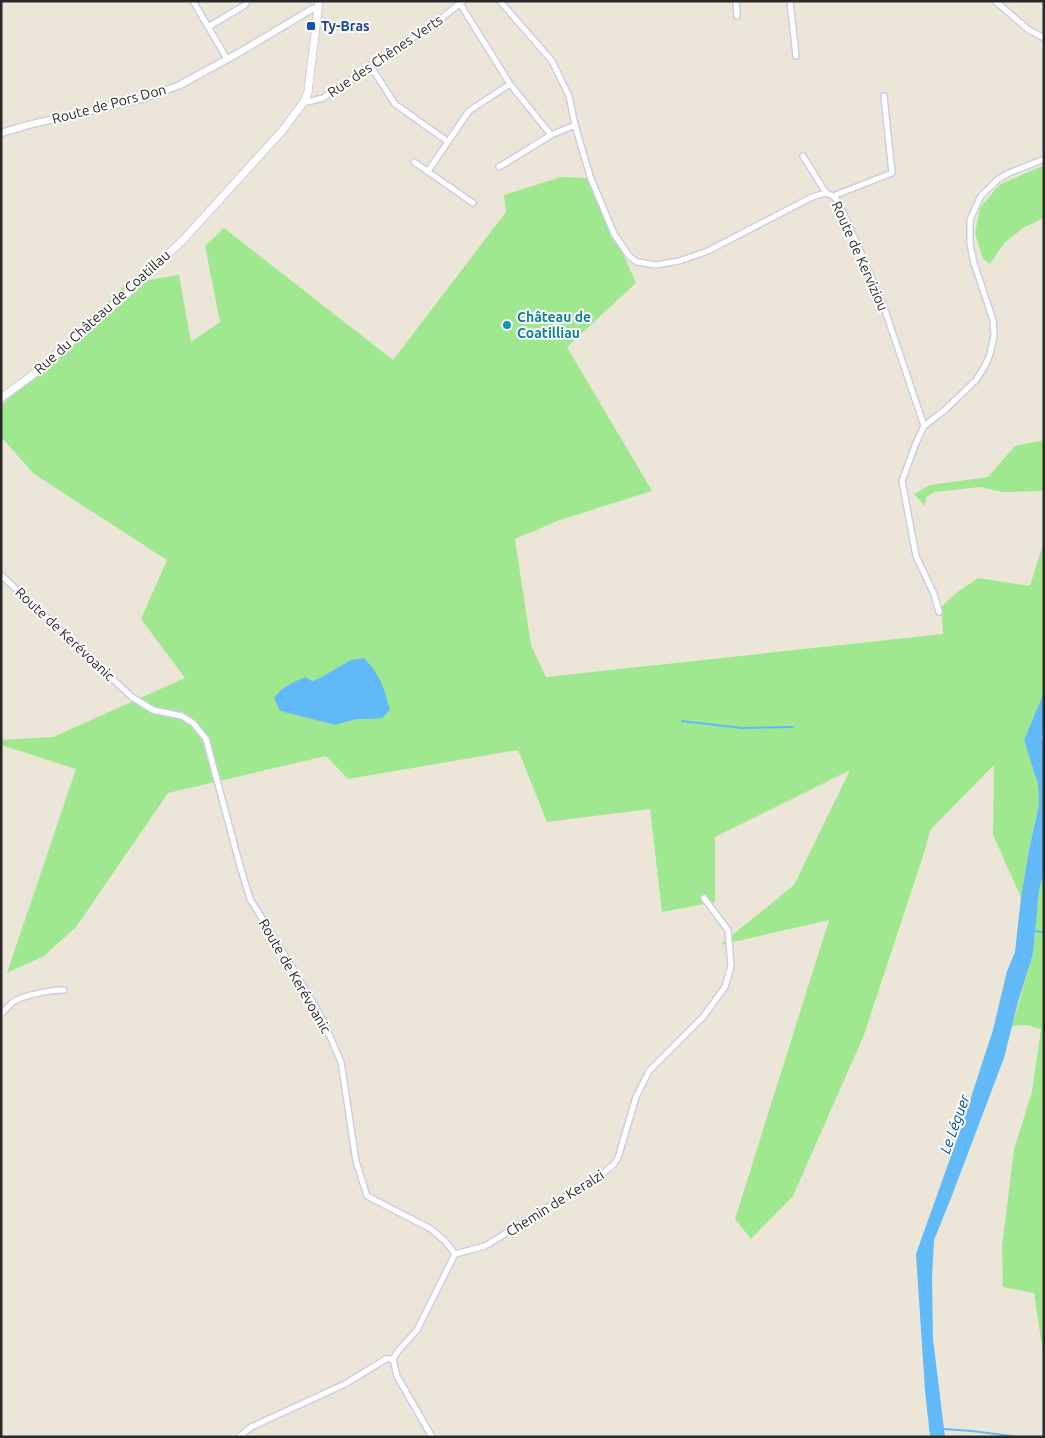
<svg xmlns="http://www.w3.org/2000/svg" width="1045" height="1438" font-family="Ubuntu,sans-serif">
<rect width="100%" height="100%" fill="#ece6d8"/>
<path fill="#a0e88f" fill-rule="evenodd" d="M1044 165V218L1023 228 1004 243 990 264 983 259 975 233 980 208 999 185Z
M561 177 586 178 596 193 636 283 567 347 652 491 560 520 515 539 531 645 546 677 943 634 941 607 956 593 978 578 1030 586 1044 541V692L1024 740 1038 784 1039 805 1030 845 1021 897 993 835 994 765 930 830 925 850 864 1035 793 1196 751 1239 735 1219 829 920 720 945 794 885 850 770 715 837V902L662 912 650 809 547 822 518 750 348 779 326 756 168 793 76 927 44 956 7 973 76 769 1 745V740L53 737 185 678 141 619 167 560 34 474 1 437V406L126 284 179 275 191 342 220 322 205 246 224 228 393 360 506 212 504 195ZM306 677 312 681 320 678 371 719H357L335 725 280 711Z
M1044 440V491L1003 492 980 487 935 492 926 497 925 506 914 494 930 485 988 477 1015 446Z
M1044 873V1360L1034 1293 1003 1287 1002 1247 1014 1149 1032 1092 1041 1029 1026 1025 1012 1026 1033 954 1039 888Z"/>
<path fill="#61b9f8" d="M364 658C381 676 384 688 390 710L382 718 371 719H357L335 725 280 711 274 698C282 687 293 682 306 677L312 681 320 678 351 660Z
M1044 692V731L1042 737 1044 744V873L1039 890 1033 954 1018 1002 1004 1058 951 1198 934 1240 932 1278 933 1339 945 1437H930L925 1390 916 1254 961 1128 993 1030 1007 971 1015 952 1021 897 1030 845 1039 805 1038 784 1024 740Z"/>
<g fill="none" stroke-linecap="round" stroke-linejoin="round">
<path stroke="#61b9f8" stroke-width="2" d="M682 721 742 728 793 727
M1034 931 1044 932
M944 1429 972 1431 1021 1437"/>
<g stroke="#cdcee3" stroke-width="8">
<path id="minor" d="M193 1 227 59
M500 1 552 61 569 96 575 125 590 176 614 234 630 257 637 262 656 265 679 261 708 251 812 197 826 193 833 196 838 201 861 253 886 313 924 426
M736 1 737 16
M790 1 796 56
M995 1 1029 30 1044 38
M459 2 510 84 551 135
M208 27 245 5 247 1
M370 65 395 104 447 141
M303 103 323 98 438 21 463 1
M803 156 826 193
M414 162 473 203
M499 167 551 135 575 125
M428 171 469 111 510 84
M833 196 892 173 884 96
M1 575 132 697 153 710 182 716 193 723 206 739 240 866 250 899 294 970 323 1020 341 1062 356 1161 367 1196 431 1229 445 1241 455 1254
M939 612 934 594 916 556 902 481 916 443 924 426 946 409 976 380 985 366 990 354 994 336 993 320 974 263 970 244V220L977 204 981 196 997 180 1009 173 1044 159
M1 1014C5 1010 8 1006 13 1002 23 995 52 990 64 990
M455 1254 485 1246 601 1175 613 1165 618 1158 636 1097 649 1071 703 1017 725 987 731 966 728 930 704 898
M239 1437 251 1427 345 1384 386 1359H393
M432 1437 397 1376 393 1359 398 1351 417 1330 455 1254"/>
</g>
<g stroke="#cdcee3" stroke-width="9">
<path id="tertiary" d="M1 133 28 125 145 98 180 85 240 52 312 9 318 8"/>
</g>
<g stroke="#cdcee3" stroke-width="9">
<path id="secondary" d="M1 398 31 376 132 289 184 239 282 131 303 103 308 92 319 1"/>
</g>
<use href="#minor" stroke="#fff" stroke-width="5"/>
<use href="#tertiary" stroke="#fff" stroke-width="6"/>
<use href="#secondary" stroke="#fff" stroke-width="7"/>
</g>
<rect fill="#1a4fb4" stroke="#fff" stroke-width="2" x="306" y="21" width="10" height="10" rx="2.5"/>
<circle fill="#0f9aa8" stroke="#fff" stroke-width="2" cx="507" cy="325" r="5"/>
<g text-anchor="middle" stroke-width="4" stroke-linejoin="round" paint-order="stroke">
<g font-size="14" font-weight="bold" fill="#164399" stroke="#fff" text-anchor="start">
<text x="321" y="31">Ty-Bras</text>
</g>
<g font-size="14" fill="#282828" stroke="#fff">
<text transform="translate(385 56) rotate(-34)" y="5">Rue des Chênes Verts</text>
<text transform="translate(109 104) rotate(-15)" y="5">Route de Pors Don</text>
<text transform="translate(860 256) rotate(66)" y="5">Route de Kerviziou</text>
<text transform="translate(102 312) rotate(-42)" y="5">Rue du Château de Coatillau</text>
<text transform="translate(65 634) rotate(43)" y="5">Route de Kerévoanic</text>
<text transform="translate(295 976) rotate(60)" y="5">Route de Kerévoanic</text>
<text transform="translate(555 1203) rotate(-32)" y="5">Chemin de Keralzi</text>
</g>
<g font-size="14" font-weight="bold" fill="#0d838f" stroke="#fff" text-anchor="start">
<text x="517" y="322">Château de<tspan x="517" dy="16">Coatilliau</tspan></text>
</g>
<g font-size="15" font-style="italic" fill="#0353a1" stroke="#fff">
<text transform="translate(955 1124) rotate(-70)" y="5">Le Léguer</text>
</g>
</g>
<rect width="1045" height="1438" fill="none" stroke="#282828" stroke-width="5"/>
</svg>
